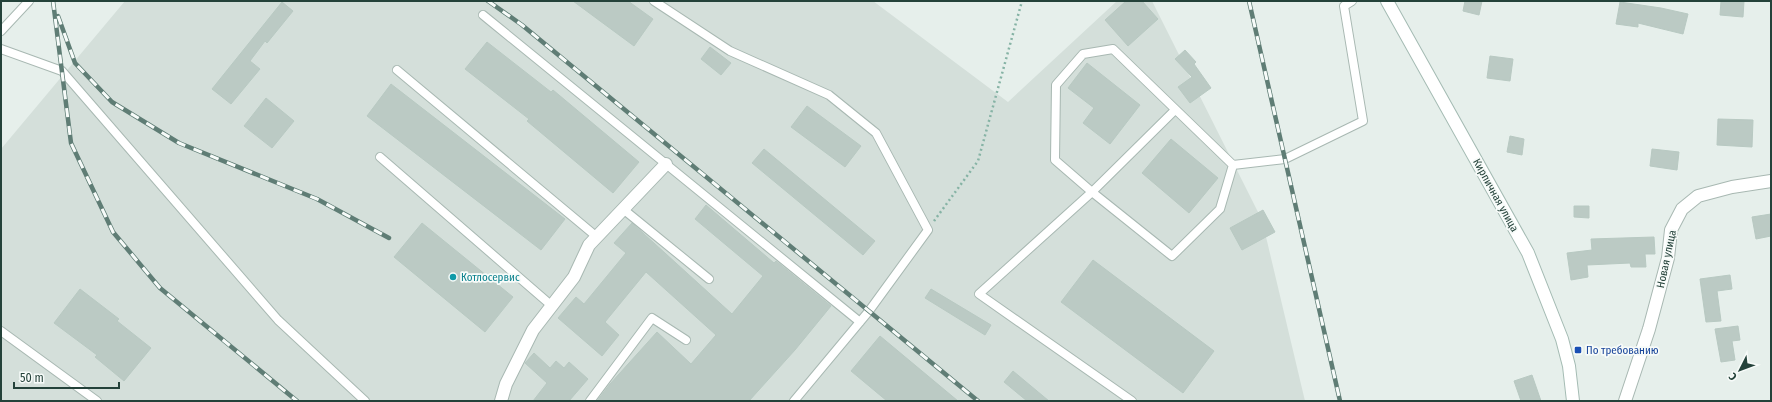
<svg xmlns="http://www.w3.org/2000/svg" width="1772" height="402" font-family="'Fira Sans Condensed',sans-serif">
<rect width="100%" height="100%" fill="#e6efeb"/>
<path fill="#d4dfda" d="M125 1H873L1008 102 1117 1H1152L1262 220 1305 401H1V149Z"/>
<path fill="#bbcac4" stroke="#b8c9c2" d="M573 1H628L653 19 634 46Z
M1126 1H1142L1158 19 1128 46 1105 20Z
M1465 1H1482L1479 15 1463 11Z
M1721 1H1744L1743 17 1720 15Z
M282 2 293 11 267 43 265 41 250 61 260 69 231 104 212 89Z
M1620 2 1661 8 1688 14 1683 34 1638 23V27L1616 24Z
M487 42 551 92 553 90 639 162 613 193 527 121 529 119 465 69Z
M710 47 731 63 721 75 701 59Z
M1185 50 1196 62 1194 64 1211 88 1190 103 1178 87 1192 77 1175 59Z
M1490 56 1513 59 1510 81 1487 78Z
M1087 63 1140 105 1110 144 1083 123 1094 108 1068 88Z
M391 84 565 219 541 250 367 116Z
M266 98 294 121 272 148 244 126Z
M807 106 861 146 845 167 791 127Z
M1718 119 1753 120 1752 147 1717 145Z
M1510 136 1524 139 1522 155 1507 152Z
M1171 139 1218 178 1189 213 1142 173Z
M764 149 875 241 863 255 752 163Z
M1652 149 1679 152 1677 170 1650 166Z
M706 205 774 263 776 261 831 306 795 350 749 401H597L610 384 657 332 691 364 716 335 646 272 605 322 619 335 602 356 558 318 576 297 584 304 626 253 614 243 632 223 732 314 763 276 695 219Z
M1574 206H1589V218L1574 217Z
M1263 210 1275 232 1242 250 1230 228Z
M1771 214V236L1756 239 1752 217Z
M422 223 513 297 485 332 394 257Z
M1654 237 1655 254H1645L1646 267H1631L1630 263 1587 265 1588 277 1571 280 1567 253 1592 250 1591 239Z
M1093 260 1214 351 1183 393 1061 302Z
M1730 275 1732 289 1717 291 1721 321 1706 322 1700 279Z
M80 289 119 319 117 321 151 348 124 381 95 357 97 355 54 323Z
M931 289 991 325 985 335 925 298Z
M1738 326 1740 340 1732 341 1735 360 1721 362 1715 329Z
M880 336 958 401H887L851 371Z
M534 353 550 368 556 361 564 368 569 362 588 379 569 401H533L547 383 525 363Z
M1013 371 1049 401H1027L1004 382Z
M1532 375 1541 401H1521L1514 381Z"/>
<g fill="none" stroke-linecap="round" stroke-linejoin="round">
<g stroke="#a8b8b2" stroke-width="10">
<path id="lane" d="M654 1 730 51 829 95 876 133 928 230 869 311 794 401
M483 15 860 322
M1 31 29 1
M1 49 62 71 278 320 365 401
M1113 49 1233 165 1220 209 1172 256 1092 192 1055 160 1056 85 1083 54Z
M397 70 597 237
M380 157 552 306
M1233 165 1285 159 1363 121 1344 6 1352 1
M623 209 709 279
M1 331 97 401
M590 401 652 318 686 340
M1132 401 979 294 1092 192 1175 110"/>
</g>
<g stroke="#a8b8b2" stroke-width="14">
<path id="street" d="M501 401 506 384 533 330 574 277 589 245 666 164
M1625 401 1649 329 1668 258 1671 230 1682 209 1698 196 1732 187 1771 181"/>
</g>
<g stroke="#a4bbb3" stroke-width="14">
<path id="secondary" d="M1387 1 1528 253 1562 339 1569 366 1573 401"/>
</g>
<path stroke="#86b3a5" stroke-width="2.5" stroke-dasharray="2 3" stroke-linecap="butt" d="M934 221 978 161 1022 1"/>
<use href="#lane" stroke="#fff" stroke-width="8"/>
<use href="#street" stroke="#fff" stroke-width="12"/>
<use href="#secondary" stroke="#fff" stroke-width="12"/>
<g stroke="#5f7d75" stroke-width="4.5">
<path id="rail" d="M53 1 71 143 113 232 160 288 297 401
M488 1 522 25 978 401
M1249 1 1340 401
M58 16 75 63 112 102 179 143 317 199 389 238"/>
</g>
<use href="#rail" stroke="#f7fbf9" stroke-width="3" stroke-dasharray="9" stroke-linecap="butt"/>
</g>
<circle fill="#0f9aa8" stroke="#f7fbf9" stroke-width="1.5" cx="453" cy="277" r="4"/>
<rect fill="#1a4fb4" stroke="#f7fbf9" stroke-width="1.5" x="1574" y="346" width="8" height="8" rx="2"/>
<g text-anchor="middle" stroke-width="3.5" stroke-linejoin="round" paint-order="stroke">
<g font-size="11" fill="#24423a" stroke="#f7fbf9">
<text transform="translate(1496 195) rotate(61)" y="4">Кирпичная улица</text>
<text transform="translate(1666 259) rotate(-78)" y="4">Новая улица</text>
</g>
<g font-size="11" fill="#0d838f" stroke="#f7fbf9" text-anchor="start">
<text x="461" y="281">Котлосервис</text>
</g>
<g font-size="11" fill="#164399" stroke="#f7fbf9" text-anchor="start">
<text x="1586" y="354">По требованию</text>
</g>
</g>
<rect width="1772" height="402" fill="none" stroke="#24423a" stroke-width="4"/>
<g transform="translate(1740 370) rotate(228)" stroke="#f7fbf9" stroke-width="3" paint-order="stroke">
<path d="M0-3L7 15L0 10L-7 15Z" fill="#24423a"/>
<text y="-6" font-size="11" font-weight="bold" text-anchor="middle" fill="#24423a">С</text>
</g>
<path d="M14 382v6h105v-6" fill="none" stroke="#24423a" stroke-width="2"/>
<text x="20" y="382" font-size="12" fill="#24423a" stroke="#f7fbf9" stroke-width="3" paint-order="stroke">50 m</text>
</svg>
